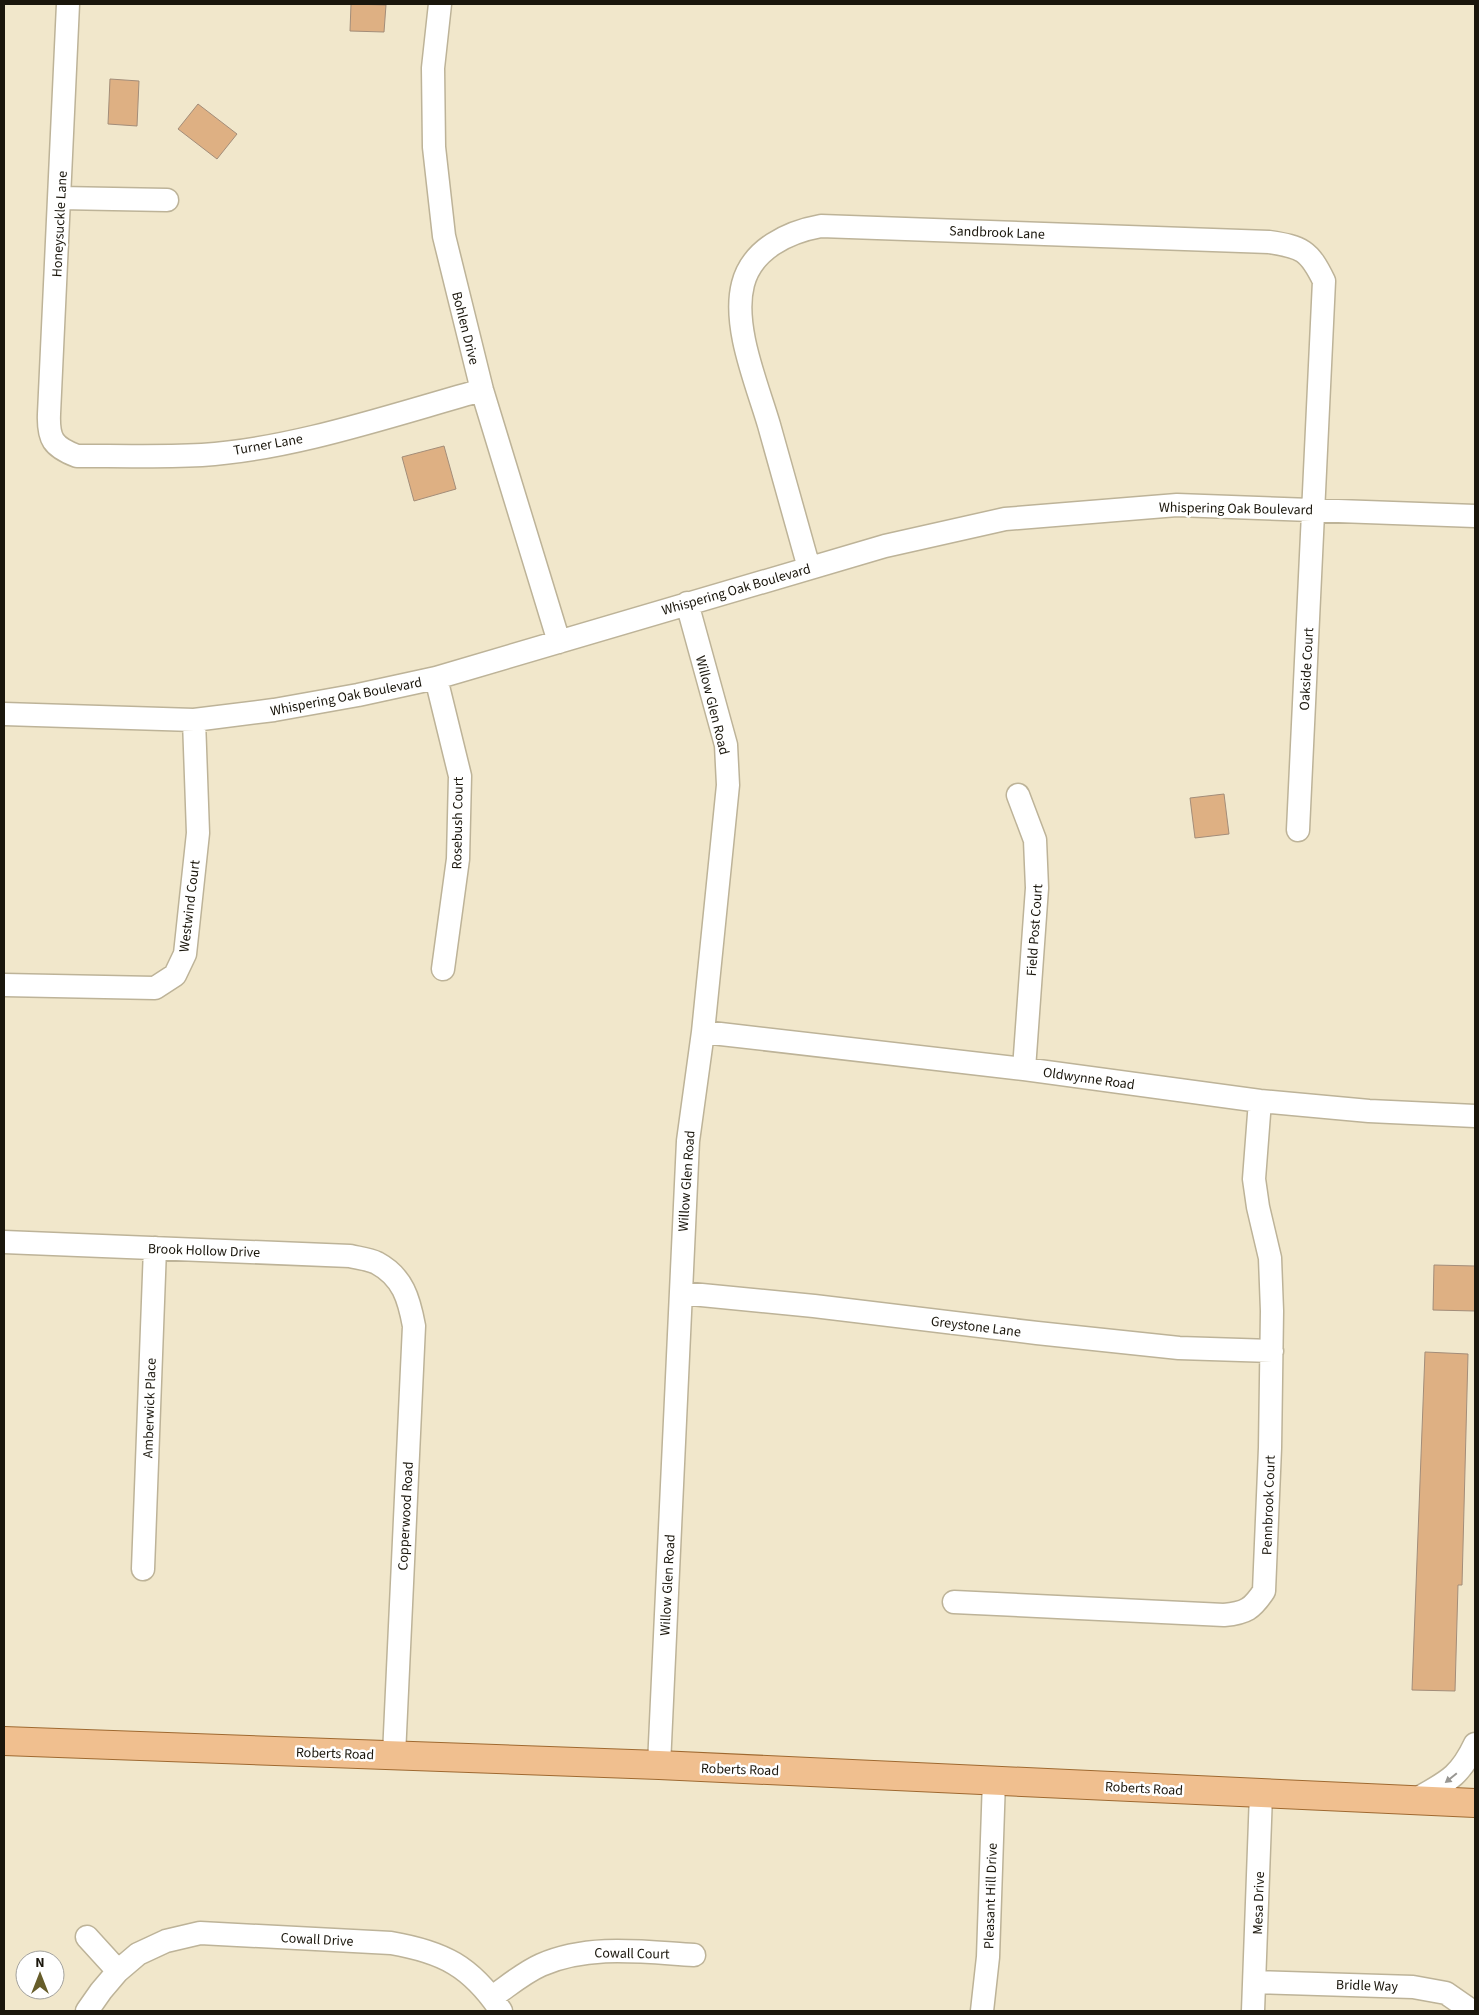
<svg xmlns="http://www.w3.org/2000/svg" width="1479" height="2015" font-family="'Source Sans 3',sans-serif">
<rect width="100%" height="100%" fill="#f1e7cb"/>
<path fill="#deb083" stroke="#a38d79" d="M351 4 386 5 384 32 350 31Z
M110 79 139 81 137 126 108 124Z
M198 104 237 134 217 159 178 129Z
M444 446 456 489 414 501 402 457Z
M1224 794 1229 834 1195 838 1190 798Z
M1434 1265 1475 1266V1311L1433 1310Z
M1425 1352 1468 1354 1462 1585H1458L1455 1691 1412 1690Z"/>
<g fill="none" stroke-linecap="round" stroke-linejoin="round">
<g stroke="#bdb398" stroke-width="25">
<path id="minor" d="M68 4 49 414C48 439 53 447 77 456 118 456 160 457 202 455 294 449 392 415 482 390
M440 4 433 68 434 147 444 236 482 390 559 642
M60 198 167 200
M809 568C796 520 782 473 769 425 757 384 732 326 743 284 752 249 788 232 821 226L1269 242C1302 247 1309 250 1324 281L1298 830
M436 678 460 776 458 859 443 969
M4 714 194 720 274 710 358 695 436 678 885 546 1005 519 1177 505 1475 516
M1018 795 1035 840 1037 888 1024 1069
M4 985 155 988 175 975 185 954 198 833 194 720
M703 1032 1024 1069 1260 1101 1369 1111 1475 1116
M4 1242 350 1256C358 1258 369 1259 377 1263 403 1277 409 1299 414 1326L394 1755
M681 1293 814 1306 1037 1333 1179 1348 1272 1351
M143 1569 155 1248
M954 1602 1224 1615C1246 1613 1252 1609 1264 1591L1270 1448 1272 1311 1270 1258 1258 1207 1254 1179 1260 1101
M659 1765 688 1141 703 1032 728 785 726 745 687 603
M1415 1800C1446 1782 1459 1778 1475 1744
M87 1937 118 1971
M1255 1982 1413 1987 1446 1993 1472 2011
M492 1997C507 1987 523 1973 541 1965 589 1944 643 1952 694 1955
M87 2011 101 1991 118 1971 138 1954 166 1941 200 1933 391 1943C443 1952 471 1966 501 2011
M982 2011 988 1957 994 1780
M1253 2011 1261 1794"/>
</g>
<g stroke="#9f6930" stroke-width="30">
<path id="major" d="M4 1741 659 1765 1475 1803"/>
</g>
<use href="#minor" stroke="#fff" stroke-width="22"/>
<use href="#major" stroke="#f0bf8f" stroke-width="28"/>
</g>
<defs><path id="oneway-solid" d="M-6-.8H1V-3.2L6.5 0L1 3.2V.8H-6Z" transform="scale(1.25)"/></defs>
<use fill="#989692" href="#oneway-solid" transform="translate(1451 1778) rotate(141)"/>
<g text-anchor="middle" stroke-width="5" stroke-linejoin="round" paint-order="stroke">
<g font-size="14" fill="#1a160c" stroke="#fff">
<text transform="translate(59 224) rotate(-87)" y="5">Honeysuckle Lane</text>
<text transform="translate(997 232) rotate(2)" y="5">Sandbrook Lane</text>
<text transform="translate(466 328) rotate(76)" y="5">Bohlen Drive</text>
<text transform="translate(268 444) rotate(-10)" y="5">Turner Lane</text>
<text transform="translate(1236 508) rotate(1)" y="5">Whispering Oak Boulevard</text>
<text transform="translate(736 589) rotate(-16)" y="5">Whispering Oak Boulevard</text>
<text transform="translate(1306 669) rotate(-87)" y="5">Oakside Court</text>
<text transform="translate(346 696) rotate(-11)" y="5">Whispering Oak Boulevard</text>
<text transform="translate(713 705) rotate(76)" y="5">Willow Glen Road</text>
<text transform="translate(457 823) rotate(-89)" y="5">Rosebush Court</text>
<text transform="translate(189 906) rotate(-83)" y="5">Westwind Court</text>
<text transform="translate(1034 930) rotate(-86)" y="5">Field Post Court</text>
<text transform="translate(1089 1078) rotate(8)" y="5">Oldwynne Road</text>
<text transform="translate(686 1181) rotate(-86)" y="5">Willow Glen Road</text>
<text transform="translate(204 1250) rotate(2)" y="5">Brook Hollow Drive</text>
<text transform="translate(976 1326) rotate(7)" y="5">Greystone Lane</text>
<text transform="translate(149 1408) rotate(-88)" y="5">Amberwick Place</text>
<text transform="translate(1268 1505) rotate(-88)" y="5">Pennbrook Court</text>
<text transform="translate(405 1516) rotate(-87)" y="5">Copperwood Road</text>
<text transform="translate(667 1585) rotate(-87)" y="5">Willow Glen Road</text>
<text transform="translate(335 1753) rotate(2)" y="5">Roberts Road</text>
<text transform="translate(740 1769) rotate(2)" y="5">Roberts Road</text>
<text transform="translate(1144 1788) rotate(3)" y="5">Roberts Road</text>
<text transform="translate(990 1896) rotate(-88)" y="5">Pleasant Hill Drive</text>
<text transform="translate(1258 1903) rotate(-88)" y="5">Mesa Drive</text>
<text transform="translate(317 1939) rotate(3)" y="5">Cowall Drive</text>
<text transform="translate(632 1953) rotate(1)" y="5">Cowall Court</text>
<text transform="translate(1367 1985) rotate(2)" y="5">Bridle Way</text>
</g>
</g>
<rect width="1479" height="2015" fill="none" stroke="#1a160c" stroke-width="10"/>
<g transform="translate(40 1975)"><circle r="24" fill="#ffffff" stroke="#a3a29e"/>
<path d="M0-4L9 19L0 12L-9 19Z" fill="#665d2a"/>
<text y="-8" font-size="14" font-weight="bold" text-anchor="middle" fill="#1a160c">N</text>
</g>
</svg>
